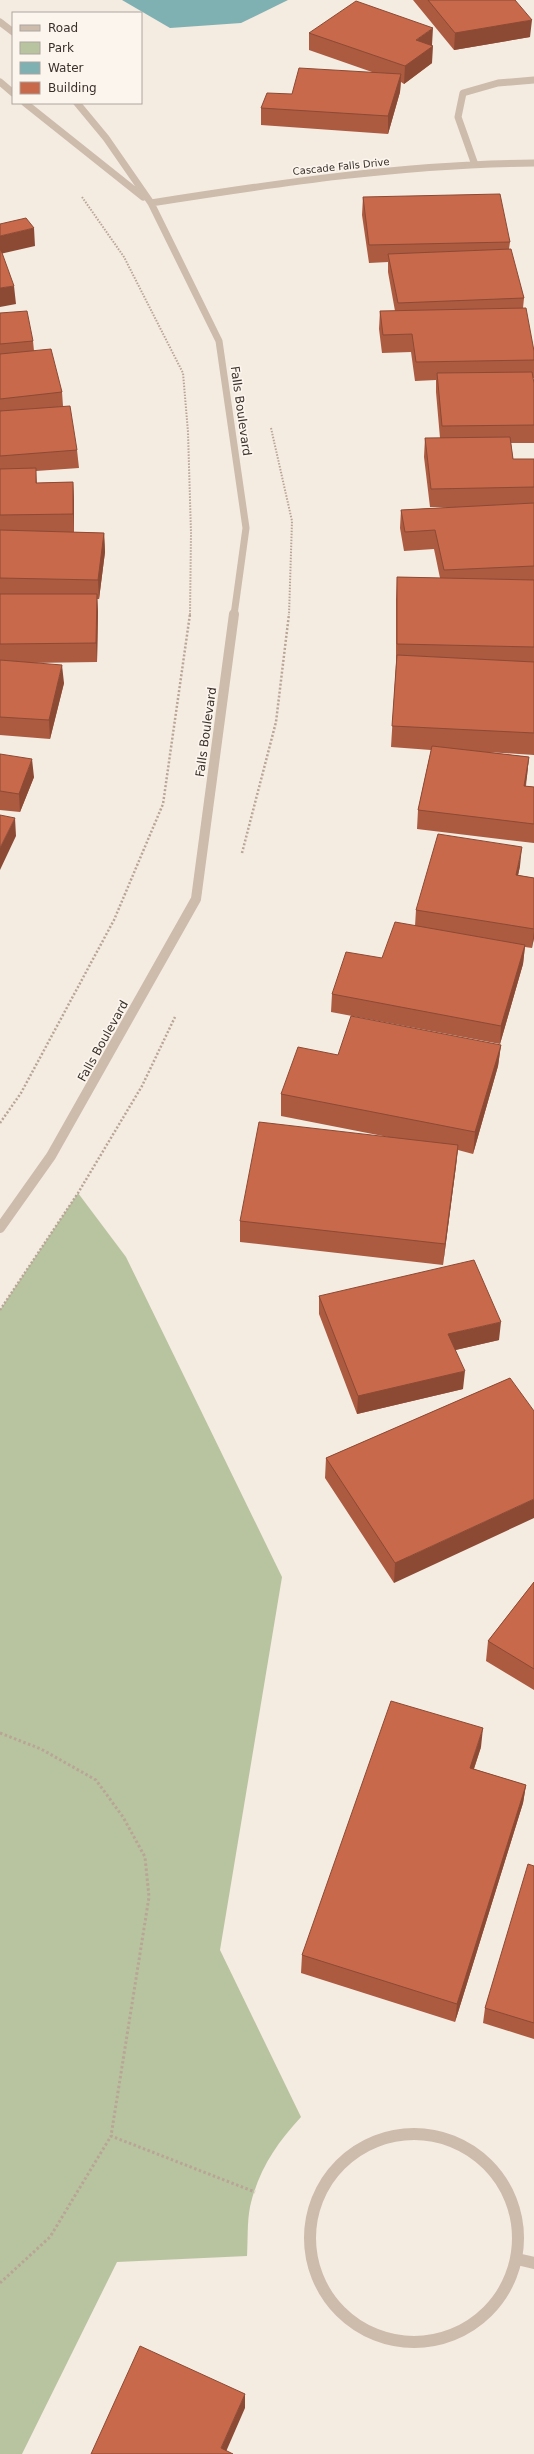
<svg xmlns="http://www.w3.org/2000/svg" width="534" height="2454" font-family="'DejaVu Sans',sans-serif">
<rect width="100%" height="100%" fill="#f4ebe1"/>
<path fill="#b8c4a0" d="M78 1193 126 1257 282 1577 220 1950 301 2117C276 2144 258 2171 250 2207 247 2222 248 2240 247 2256L117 2262 22 2454H0V1310Z"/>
<path fill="#7fb0b2" d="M122 0H288L241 23 170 28Z"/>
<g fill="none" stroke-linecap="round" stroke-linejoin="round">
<path stroke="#b9a596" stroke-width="2" stroke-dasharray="1.5 1.5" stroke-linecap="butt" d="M82 197 124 257 183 373 188 432 191 533 190 615
M271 428 292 521 289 615"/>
<path stroke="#b9a596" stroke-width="2.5" stroke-dasharray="2 2" stroke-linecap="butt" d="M242 853 276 722 289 614
M0 1123 21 1093 114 920 163 804 190 614
M0 1310 78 1193 142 1086 175 1017"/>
<path stroke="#b9a596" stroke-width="3" stroke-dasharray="2.5 2.5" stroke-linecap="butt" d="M0 1733 41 1749 96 1780 123 1817 145 1857 149 1897 111 2136 255 2192
M0 2283 50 2237 111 2136"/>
<path stroke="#cdbbac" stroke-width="7" d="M0 22 13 32
M0 82 13 93
M25 103 143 197
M77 103 106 138 151 203 219 341 246 528 234 615
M474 162 458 117 463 93 498 83 534 80
M151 203C278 183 405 164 534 163"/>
<path stroke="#cdbbac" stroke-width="10" d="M0 1228 51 1156 196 899 234 614"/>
<path stroke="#cdbbac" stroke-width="12" d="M310 2238a104 104 0 1 1 208 0a104 104 0 1 1-208 0Z
M517 2259 534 2263"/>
</g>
<path fill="#ac5a40" d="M413 0H515L530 37 454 50Z
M309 33 432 45V63L404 84 401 82 400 92 388 134 261 125V108L292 94 372 72 309 50Z
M363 197 510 242 509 249 524 298 523 308 534 351V378H533L534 383V443H511L513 459H534V755L487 752 529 757 527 776 526 786 534 787V843L417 829 418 810 431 750 391 747 396 664V599L397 577 440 578 434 549 404 551 400 528 401 510 452 507H430L424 457 425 438H440L436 392V380L415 381 411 352 382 353 379 329 380 311H395L388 272V262L369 263 362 215Z
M0 313 33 341 34 351 62 392 63 406 77 450 79 468 36 471 37 483 73 482 74 501V532L104 533 105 552 99 599H97L98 612 97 662 30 663 64 683 50 739 0 735Z
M0 754 34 777 20 812 0 810Z
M520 866 518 875 534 878V938L532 948 525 947 523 964 500 1044 331 1012 332 994 382 958 415 926 416 910Z
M501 1045 498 1066 473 1154 458 1150 456 1166 443 1265 240 1242V1221L388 1137 281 1116V1094L338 1055Z
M319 1296 499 1340 455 1350 463 1389 357 1414 319 1314Z
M510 1378 394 1583 325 1478 326 1458Z
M534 1582V1690L486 1661 488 1641Z
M481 1747 474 1769 526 1785 523 1803 455 2022 301 1973 302 1955Z
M534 1866V2039L483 2023 485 2008Z"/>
<path fill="#8c4a34" d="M532 20 530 37 454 50 455 33Z
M433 28 432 45 415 57 416 40Z
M433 46 432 63 404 84 405 66Z
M401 74 400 92 388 134V116Z
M34 228 35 246 0 254V236Z
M14 286 16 304 0 307V288Z
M73 482 74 501V532L73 514Z
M104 533 105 552 99 599 98 580Z
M97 594 98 612 97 662 96 643Z
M62 665 64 683 50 739 49 720Z
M529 757 527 776 522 804 524 786Z
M32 759 34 777 20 812 19 794Z
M15 818 16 836 0 870V848Z
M522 847 520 866 514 894 516 875Z
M534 928V938L532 948 534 929Z
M525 945 523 964 500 1044 501 1026Z
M501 1045 498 1066 473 1154 475 1132Z
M458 1145 456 1166 443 1265 445 1244Z
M501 1322 499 1340 447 1352 448 1334Z
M465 1371 463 1389 357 1414 358 1396Z
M534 1499V1518L394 1583 395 1563Z
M483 1728 481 1747 468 1786 470 1768Z
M526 1785 523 1803 455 2022 457 2004Z
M245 2394V2408L225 2454 221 2448Z"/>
<path fill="#c8694b" stroke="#8c4a34" d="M428 0H515L532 20 455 33Z
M356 1 433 28 416 40 433 46 405 66 309 33Z
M299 68 401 74 388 116 261 108 267 93 292 94Z
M500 194 510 242 369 245 363 197Z
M26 218 34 228 0 236V224Z
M511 249 524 298 398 303 388 254Z
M0 250H1L14 286 0 288Z
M526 308 534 351V360L416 362 412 334 383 335 380 311Z
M27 311 33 341 0 344V313Z
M51 349 62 392 0 399V354Z
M532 372 534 383V425L442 426 437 373Z
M70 406 77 450 0 456V411Z
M510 437 513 459H534V487L431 489 425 438Z
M36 468V483L73 482V514L0 515V469Z
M534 503V566L444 570 435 530 405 532 401 510Z
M0 530 104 533 98 580 0 578Z
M397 577 534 580V647L397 644Z
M0 594H97L96 643 0 644Z
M397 655 534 662V733L392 726Z
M0 660 62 665 49 720 0 717Z
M432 746 529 757 524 786 534 787V824L418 810Z
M0 754 32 759 19 794 0 791Z
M0 815 15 818 0 848Z
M438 834 522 847 516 875 534 878V929L416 910Z
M395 922 525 945 501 1026 332 994 346 952 382 958Z
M351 1016 501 1045 475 1132 281 1094 298 1047 338 1055Z
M259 1122 458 1145 445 1244 240 1221Z
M474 1260 501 1322 448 1334 465 1371 358 1396 319 1296Z
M510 1378 534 1411V1499L395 1563 326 1458Z
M534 1582V1669L488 1641Z
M391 1701 483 1728 470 1768 526 1785 457 2004 302 1955Z
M528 1864 534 1866V2023L485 2008Z
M140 2346 245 2394 221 2448 233 2454H91Z"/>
<g text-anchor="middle" stroke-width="3.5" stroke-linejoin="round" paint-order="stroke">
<g font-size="10" fill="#3b302b" stroke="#fbf5ee">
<text transform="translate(341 166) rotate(-6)" y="4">Cascade Falls Drive</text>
</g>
<g font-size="12" fill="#3b302b" stroke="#fbf5ee">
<text transform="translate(241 411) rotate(82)" y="4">Falls Boulevard</text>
<text transform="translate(206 732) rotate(-82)" y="4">Falls Boulevard</text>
<text transform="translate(103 1041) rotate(-61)" y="4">Falls Boulevard</text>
</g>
</g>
<rect x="12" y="12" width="130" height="92" fill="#fbf5ee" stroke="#aea6a0"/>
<rect x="20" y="25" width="20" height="6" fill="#cdbbac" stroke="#aea6a0"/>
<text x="48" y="32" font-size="12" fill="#3b302b">Road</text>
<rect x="20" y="42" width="20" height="12" fill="#b8c4a0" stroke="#aea6a0"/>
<text x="48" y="52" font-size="12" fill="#3b302b">Park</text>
<rect x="20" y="62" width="20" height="12" fill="#7fb0b2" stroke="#aea6a0"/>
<text x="48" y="72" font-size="12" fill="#3b302b">Water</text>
<rect x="20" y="82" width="20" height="12" fill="#c8694b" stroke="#aea6a0"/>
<text x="48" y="92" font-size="12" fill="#3b302b">Building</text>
</svg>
